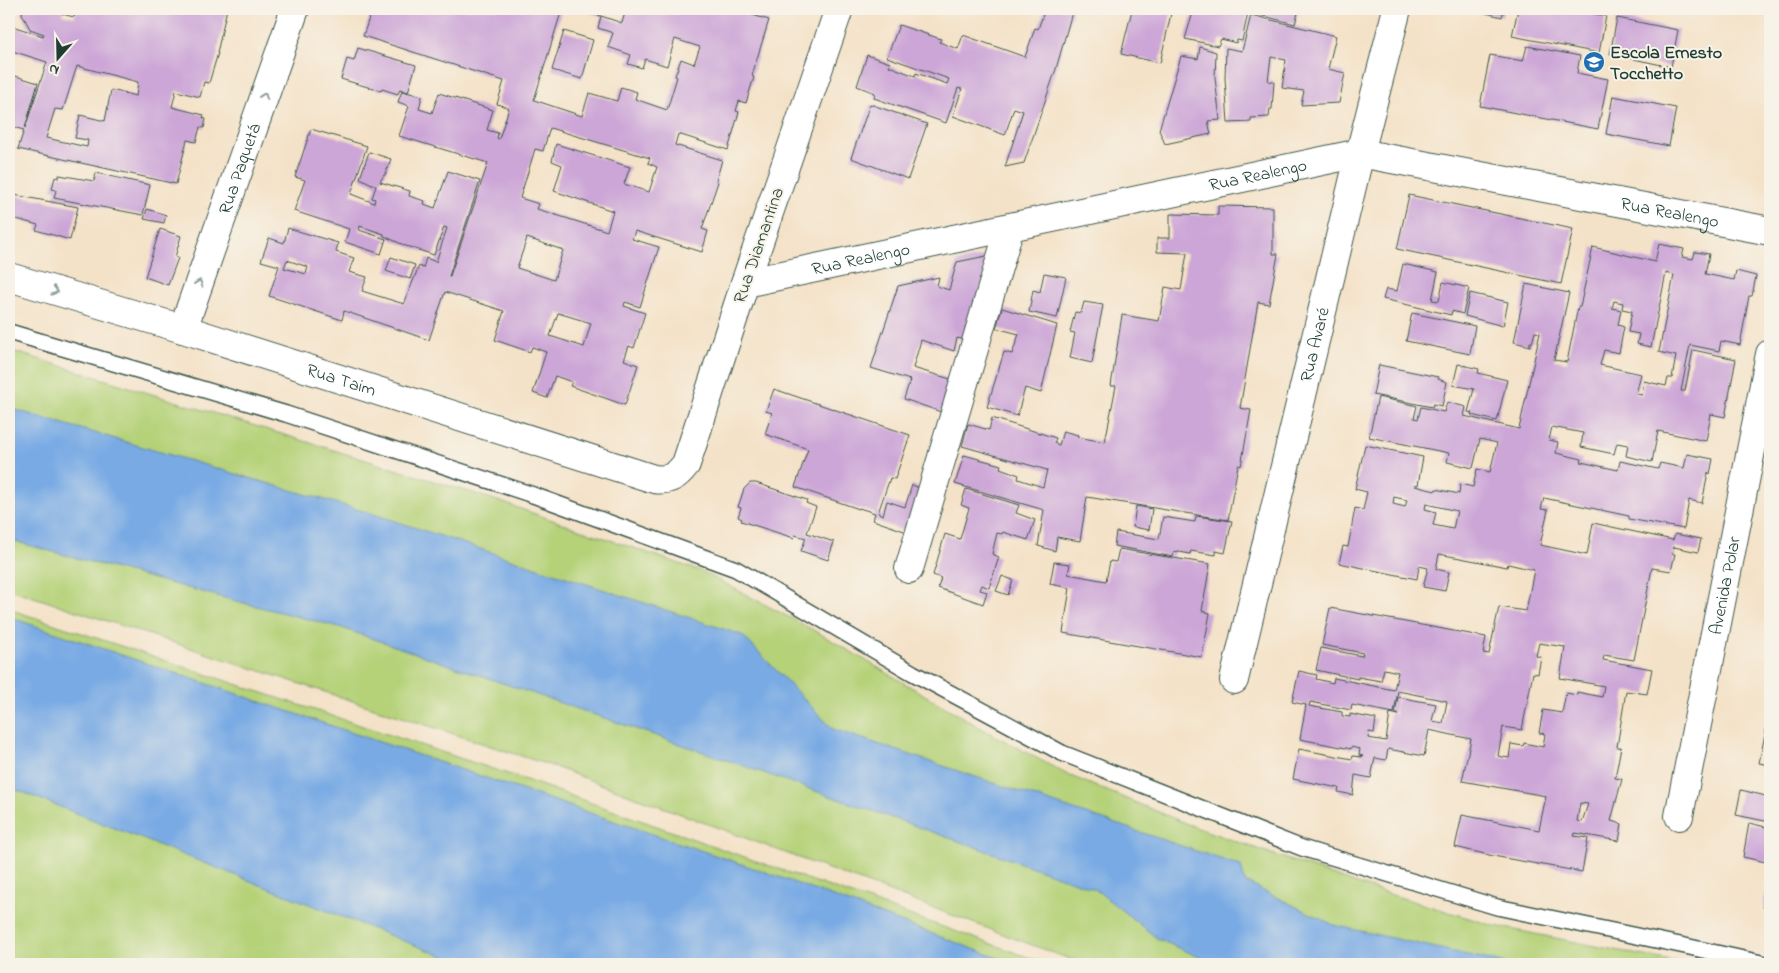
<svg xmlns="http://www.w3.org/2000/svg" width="1779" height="973" font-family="'Indie Flower',sans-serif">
<rect width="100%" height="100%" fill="#f7f3e8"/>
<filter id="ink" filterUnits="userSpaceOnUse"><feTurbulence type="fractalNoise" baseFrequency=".02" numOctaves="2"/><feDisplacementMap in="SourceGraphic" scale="10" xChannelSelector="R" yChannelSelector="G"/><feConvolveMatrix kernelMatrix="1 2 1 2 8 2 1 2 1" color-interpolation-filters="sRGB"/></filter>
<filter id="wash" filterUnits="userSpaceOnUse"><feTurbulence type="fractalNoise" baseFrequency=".0096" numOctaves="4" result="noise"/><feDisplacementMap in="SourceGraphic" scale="20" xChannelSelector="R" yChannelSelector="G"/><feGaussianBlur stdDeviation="1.12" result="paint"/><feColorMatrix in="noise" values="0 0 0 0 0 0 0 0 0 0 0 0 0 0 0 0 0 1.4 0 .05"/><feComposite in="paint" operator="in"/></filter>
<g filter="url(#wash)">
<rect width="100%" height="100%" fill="#f4e2c8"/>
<path fill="#b5d279" stroke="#6a8856" d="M9 350 489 498 703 572 819 633 979 727 1068 775 1195 827 1366 887 1495 926 1686 964H1083L555 767 9 589Z
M9 609 529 781 1048 964H9Z"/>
<path fill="#79aae4" stroke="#4c748c" d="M9 408 377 515 742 635 833 729 1241 866 1245 882 1334 925 1508 964H1226L1206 960 1158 939 1095 889 741 765 339 627 232 600 9 540Z
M9 617 771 874 1014 964H463L9 787Z"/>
<g id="blocks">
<path fill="#cca6d7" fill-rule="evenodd" d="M23 9H64L62 14 74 17 77 9H227L217 53H218L209 83 204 82 200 97 176 91 172 107 204 115 203 118 206 119 204 128 200 127 196 142 187 140 176 184 18 149 24 130 9 126V74L38 83 25 128 47 62 9 50V25L43 36 44 34 30 29 22 14ZM77 66 138 82 136 96 111 90 105 121 80 115 75 138 88 140 87 147 46 138 55 109 63 110Z
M372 9H562L534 100 582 116 589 93 617 101 621 87 637 92 635 99 667 110 677 77 675 76 681 59 694 64 700 47 675 39 667 66 645 59 642 68 628 64 631 55 608 47 613 33 598 28 601 16 622 23 626 9H733L769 20 755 65 752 76 754 77 746 103 739 101 736 111 739 112 728 150 678 134 675 145 722 160 716 181 718 182 702 229 708 231 702 252 635 231 632 239 659 247 640 307 625 302 624 306 645 313 634 348 629 346 624 360 638 365 625 405 570 386 572 382 555 376 547 398 533 393 546 352 532 347 530 352 495 340 504 311 445 292 429 340 344 311 342 320 269 296 279 266 261 261 269 238 284 243 288 228 338 243 336 252 354 258 349 272 367 277 362 291 404 304 419 266 423 268 426 258 436 262 447 228 444 227 434 255 406 246 384 236V234L360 226 359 230 386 239 381 254 345 242 349 229 294 211 305 180 295 177 311 129 367 146 351 194 374 203 375 199 372 198 376 186 360 178 369 152 391 159 385 175H384L380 182 410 191 409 196 425 201 424 204 435 208 448 171 480 181 449 276H450L488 163 399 136 409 106 398 102 402 91 422 96 419 109 432 113 439 93 493 110 487 130 498 133 497 138 499 139 509 108 497 104 504 81 363 36ZM550 128 650 158 648 163 657 167 649 192 624 184 630 167 556 144 552 161 562 165 554 191 613 211 607 231 537 209 539 204 520 198 535 149 543 151ZM527 238 563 250 554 280 517 268ZM287 260 308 267 306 274 284 268ZM558 313 591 323 584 347 550 336Z
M578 9H602L600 16Z
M1045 9H1073L1056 69 1024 163 1005 167 1023 111 1014 108 1005 135 953 116 962 89 958 88 946 123 874 98 875 93 857 86 867 55 890 63 889 66 915 76 916 73 947 84 949 79 887 57 899 25 941 39 939 42 958 49 963 35 1025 57 1035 28 1038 29Z
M1142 9H1172L1160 63 1121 54 1132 10 1142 12Z
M1194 9H1299L1295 24 1248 12 1242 41 1237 40 1236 43 1221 39 1218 46 1185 39Z
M1469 9H1504L1502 17Z
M1518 9H1568L1606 16 1599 53 1512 36Z
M1251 15 1336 36 1328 69 1345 73 1339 103 1301 105 1304 91 1282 88 1286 60 1271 57 1268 81 1274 82 1272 109H1270L1269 117 1251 118V122L1228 123 1225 78 1226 48 1242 51Z
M1617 18 1678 30 1671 67 1610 54Z
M564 31 593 40 582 79 552 70Z
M1527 46 1580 56 1577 73 1608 79 1598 129 1480 106 1490 55 1523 61Z
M1200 47 1216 52 1215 78 1220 120 1208 121 1211 134 1165 144 1159 130 1181 56 1198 59Z
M358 48 416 65 408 92 400 89 398 94 382 89 381 91 341 79 347 59 354 61Z
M1613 96 1676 108 1669 146 1606 134Z
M870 104 927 124 908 179 851 158Z
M96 173 150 185 143 215 54 198 56 190 52 189 55 177 59 178V175L94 181Z
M9 194 78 207 70 240 36 230 38 225 9 217Z
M1409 195 1573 229 1561 284 1397 249Z
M1218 206 1273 207V254H1278L1269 304 1258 302 1240 408 1251 410 1241 466 1238 465 1228 520 1087 497 1080 541 1057 537 1055 551 1038 546 1044 510 955 484 964 455 1001 465 1000 468 1019 475 1018 479 1043 487 1047 470 962 446 968 424 989 430 992 418 1056 438 1054 443 1059 445 1063 431 1078 435 1077 437 1105 442 1116 386H1111L1122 315 1159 321 1165 287 1181 290 1187 253 1157 252V238H1170V214L1218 215Z
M147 209 166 215 164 223 144 219Z
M160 229 181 236 175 257 178 258 168 285 145 277Z
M1659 244 1684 249 1682 257 1693 259 1695 252 1709 254 1705 274 1734 280 1736 271 1756 276 1752 296H1749L1740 345 1721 341 1719 351 1690 345 1681 391H1685L1693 350 1736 359 1725 417 1711 414 1706 441 1658 431 1652 462 1626 456 1628 445 1617 443 1614 454 1581 447 1583 433 1552 427 1549 440 1558 442 1556 453 1582 459 1581 462 1618 470 1620 461 1658 469 1660 463 1684 468 1687 454 1713 459 1710 474 1708 473 1702 503 1689 500 1684 529 1629 519V516L1544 498 1541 509 1548 510 1540 545 1587 555 1593 523 1673 540 1675 534 1701 539 1698 552 1674 547 1672 554H1675L1671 571 1652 568 1634 660 1604 655 1603 660 1652 669 1647 694 1626 691 1617 747H1621L1615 778 1622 779 1611 821 1622 824 1619 841 1575 833 1574 836 1588 838 1582 872 1493 856 1455 847 1462 815 1539 830 1546 796 1462 781 1471 739 1429 730 1424 756 1388 749 1386 760 1375 758 1371 778 1355 775 1353 795 1338 792 1339 788 1293 779 1299 749 1352 759 1353 756 1362 757 1363 756 1359 755 1360 749 1351 747V749L1300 739 1306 705 1292 702 1299 671 1317 675 1316 679 1333 683 1334 678 1394 690 1398 672 1384 669 1381 681 1358 677V679L1316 670 1321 648 1362 656 1363 653 1322 645 1330 608 1486 637 1483 653 1489 654 1499 607 1526 611 1534 570 1508 564 1507 567 1439 554 1436 569 1449 572 1445 591 1423 587 1428 568 1419 566 1417 579 1339 563 1343 546 1348 547 1355 508 1363 510 1367 492 1355 489 1365 445 1423 457 1418 485 1415 484V486L1435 491 1436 489 1459 494 1460 484 1473 487 1477 469 1490 472 1497 443 1480 439 1473 468 1447 462 1449 453 1369 437 1378 397 1417 406 1414 418 1418 419 1421 407 1444 412 1447 402 1466 407 1464 416 1519 429 1540 333 1535 332 1532 343 1530 342V346L1514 342 1526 284 1569 293 1554 360 1567 362 1578 307H1580L1593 247 1655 262ZM1666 273 1674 275 1659 352 1676 356 1672 378H1668L1666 386 1644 381 1642 395 1636 394 1641 374 1600 365 1604 350 1619 353 1624 327 1618 325 1621 310 1612 308 1614 301 1623 303 1622 309 1632 311 1628 332 1639 334 1637 344 1651 347ZM1394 497 1407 500 1405 507 1393 504ZM1426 504 1457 511 1453 529 1433 525 1436 512 1425 509ZM1539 643 1565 647 1560 678 1604 686 1602 697 1577 692V695L1566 693 1562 713 1543 710 1539 733 1545 734 1543 747 1524 743 1523 746 1511 744 1509 758 1498 756 1503 727 1522 730 1533 673 1538 674 1541 657 1536 656ZM1398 691 1447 701 1443 723 1432 721 1436 704 1398 697 1395 713 1399 715 1390 713 1386 741 1368 738 1369 732 1374 733 1376 719 1350 714V717L1342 716V712L1309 706 1310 702 1351 710 1352 705 1394 713ZM1580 803 1588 804 1582 822 1577 821Z
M991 255 966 340 957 338 954 351 921 340 913 368 954 380 944 413 904 399 910 380 871 368 898 286 939 277 937 286 949 290 957 262Z
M391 257 415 265 410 279 386 271Z
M1403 264 1438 272 1432 300 1439 301 1443 282 1469 288 1463 314 1452 311 1451 315 1383 299 1386 289 1397 291Z
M1044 273 1066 277 1057 318 1029 312 1033 290 1040 292Z
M1470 293 1508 302 1503 326 1465 316Z
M1084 302 1103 305 1092 363 1070 358 1075 333 1070 332 1075 312 1081 313Z
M1002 308 1057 325 1041 393 1025 388 1017 416 987 407 1004 352 1012 354 1019 334 996 328Z
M1412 313 1475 326 1470 354 1406 341Z
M1458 364 1479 369 1478 373 1507 380 1497 421 1471 415 1472 413 1468 412 1474 389 1453 385Z
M1379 365 1438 377V379L1447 382 1442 406 1433 404 1432 407 1373 395Z
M774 389 910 435 895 479 890 478 878 513 883 515 887 501 905 507 912 485 920 488 907 532 873 520 875 513 859 508V509L795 487 808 449 765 434 772 413 766 411Z
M750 483H756L807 500 806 503 816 507 807 533 834 542 828 560 801 551 806 538 795 535 794 538 741 521 742 519 738 517 741 508 738 507 744 489Z
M966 489 1019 505 1016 513 1035 520 1028 540 1003 532 1002 534 997 533 992 554 999 557 989 588 982 585 980 590 987 592 983 604 938 588 941 578 933 575 945 534 960 539 969 508 961 505Z
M1136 506 1152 509 1149 530 1133 527Z
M1196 516 1232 521 1225 553 1216 551V555L1191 551 1190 554 1174 551 1173 557 1114 546 1116 532 1159 539 1163 517 1195 522Z
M1119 549 1210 564 1202 611 1210 613 1202 657 1063 633 1070 588 1050 584 1054 562 1070 564 1068 574 1106 581 1110 561 1116 562Z
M1002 576 1013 580 1008 595 996 591Z
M1768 720 1770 721V765L1759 763Z
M1741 790 1770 797V822L1736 815Z
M1749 823 1770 828V863L1743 857Z
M1769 878H1770V908L1763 907Z"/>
</g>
</g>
<g filter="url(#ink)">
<use href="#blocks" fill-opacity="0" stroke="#3f564a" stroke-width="1"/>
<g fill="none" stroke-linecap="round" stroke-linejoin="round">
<g stroke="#3f564a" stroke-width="18">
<path id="lane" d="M9 332 286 414 533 495 736 569 913 673 1062 753 1302 848 1497 907 1685 946 1766 964"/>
</g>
<g stroke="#3f564a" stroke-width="30">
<g id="street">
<path d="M745 283 839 9"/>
<path d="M909 569 1010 227"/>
<path id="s1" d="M1234 680 1360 153 1397 9"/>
<path id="s2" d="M1679 816 1770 354"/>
</g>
</g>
<g stroke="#3f564a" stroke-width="30">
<g id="secondary">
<path id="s3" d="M9 277 183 329 654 479C670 481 677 476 686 464L745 283 1360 153 1770 231"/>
<path id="s4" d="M183 329 295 9"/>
</g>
</g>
<use href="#lane" stroke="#fff" stroke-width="15"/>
<use href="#street" stroke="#fff" stroke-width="28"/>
<use href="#secondary" stroke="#fff" stroke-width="28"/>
</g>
<defs><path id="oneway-chevron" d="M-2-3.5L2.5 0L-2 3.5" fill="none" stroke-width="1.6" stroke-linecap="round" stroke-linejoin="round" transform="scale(1.25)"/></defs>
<g stroke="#8f9e9a">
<use href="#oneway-chevron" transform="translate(264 96) rotate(-71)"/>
<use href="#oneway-chevron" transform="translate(199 283) rotate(-71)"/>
<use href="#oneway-chevron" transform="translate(55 291) rotate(16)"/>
</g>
</g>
<defs>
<g id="school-disc" transform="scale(1.125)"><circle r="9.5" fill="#1f6fb2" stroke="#f7f3e8"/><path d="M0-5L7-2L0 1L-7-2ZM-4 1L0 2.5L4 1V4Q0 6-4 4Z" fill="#fff"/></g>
</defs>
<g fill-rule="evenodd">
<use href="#school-disc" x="1594" y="62"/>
</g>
<g text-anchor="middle" stroke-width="4" stroke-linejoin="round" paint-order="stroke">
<g font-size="18" font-weight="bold" fill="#1f3d34" stroke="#f7f3e8" text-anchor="start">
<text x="1610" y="58">Escola Ernesto<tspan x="1610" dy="21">Tocchetto</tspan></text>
</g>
<g font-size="18" fill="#1f3d34" stroke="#f7f3e8">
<text dy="6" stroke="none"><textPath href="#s4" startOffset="170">Rua Paquetá</textPath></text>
<text dy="6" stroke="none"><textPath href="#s3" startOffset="1428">Rua Realengo</textPath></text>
<text dy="6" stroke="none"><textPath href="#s3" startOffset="1848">Rua Realengo</textPath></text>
<text transform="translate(758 245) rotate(-71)" y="6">Rua Diamantina</text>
<text dy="6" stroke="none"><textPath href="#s3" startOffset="1022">Rua Realengo</textPath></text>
<text dy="6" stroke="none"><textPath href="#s1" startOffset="345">Rua Avaré</textPath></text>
<text dy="6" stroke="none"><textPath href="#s3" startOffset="348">Rua Taim</textPath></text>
<text dy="6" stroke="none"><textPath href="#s2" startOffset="235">Avenida Polar</textPath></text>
</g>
</g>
<rect width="1779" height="973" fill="none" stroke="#f7f3e8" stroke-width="30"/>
<g transform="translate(58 58) rotate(200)" stroke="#f7f3e8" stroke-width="4" paint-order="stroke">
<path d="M0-4L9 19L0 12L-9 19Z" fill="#1f3d34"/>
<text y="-8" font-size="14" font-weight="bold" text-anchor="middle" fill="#1f3d34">N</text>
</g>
</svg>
